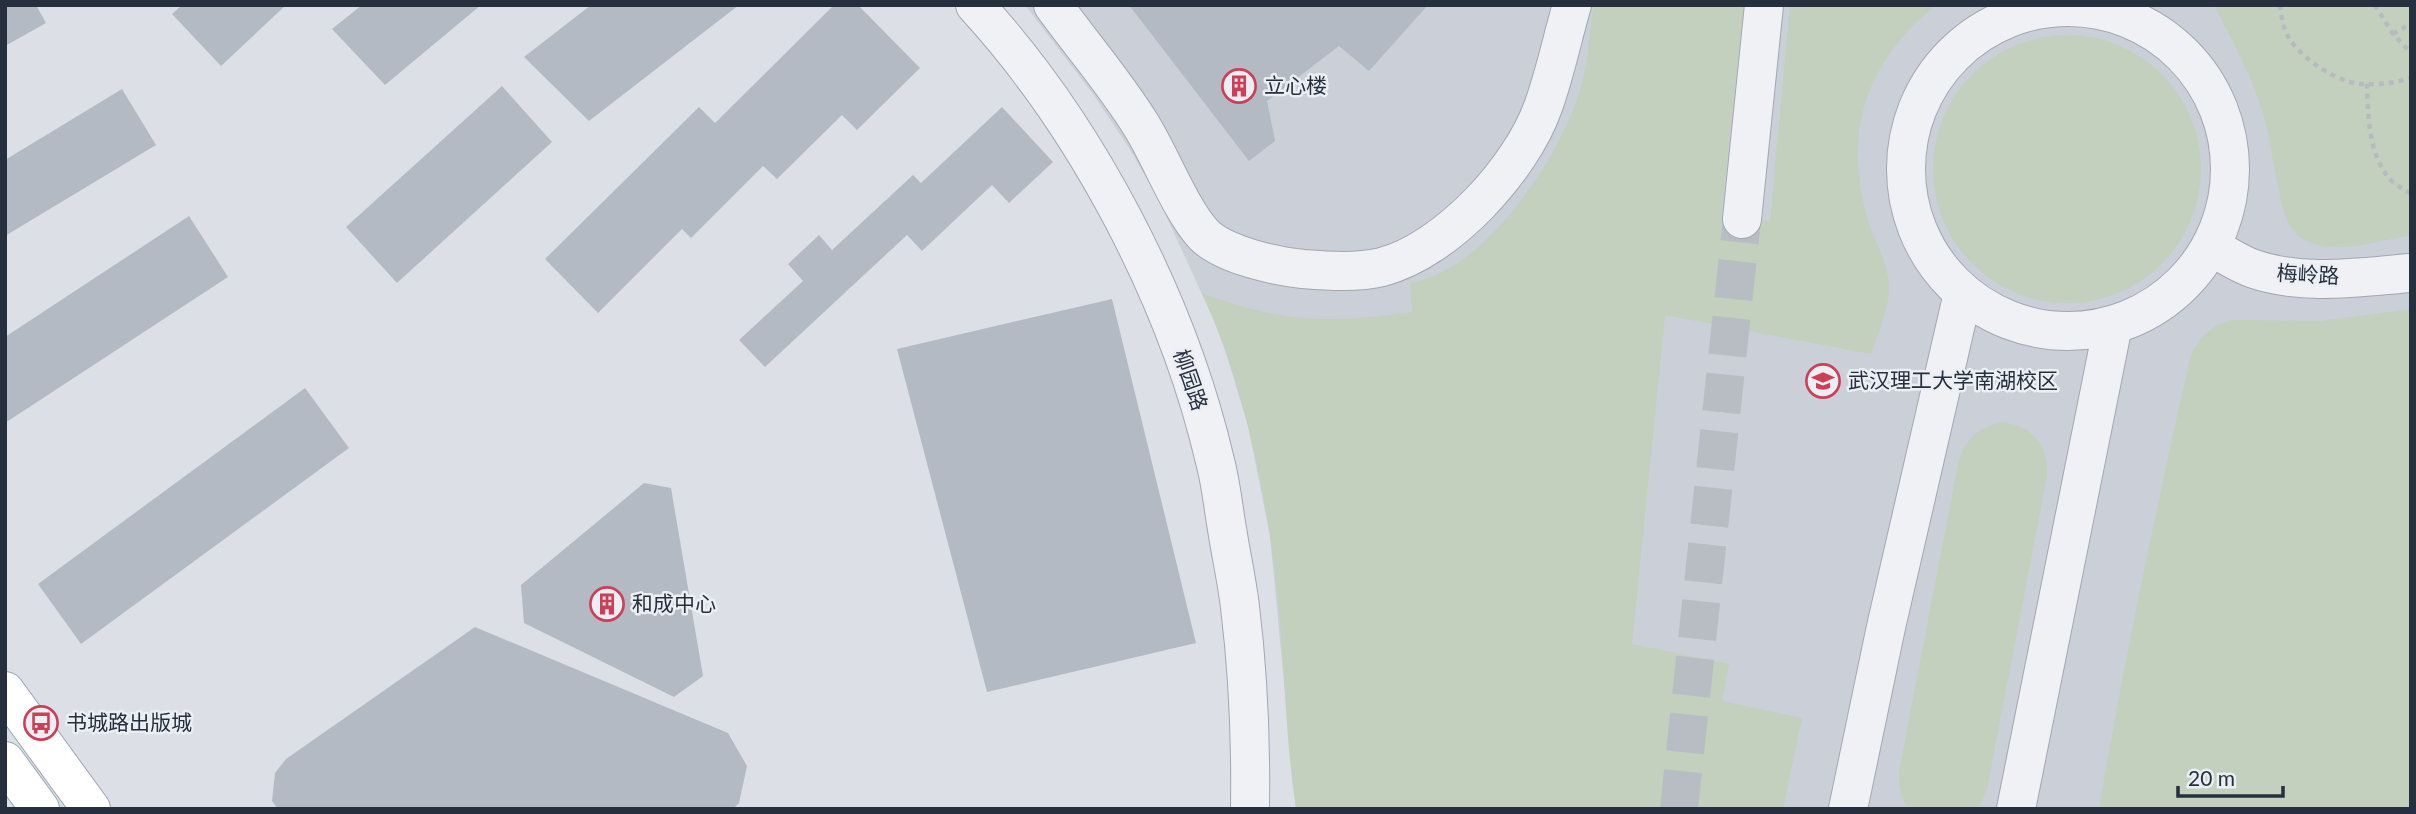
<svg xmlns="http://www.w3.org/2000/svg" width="2416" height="814" font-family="Lato,'Noto Sans SC',sans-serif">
<rect width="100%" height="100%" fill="#dce0e6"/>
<path fill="#cacfd8" d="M1025 5H2411V809H1296L1270 536 1248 426 1221 336 1159 200 1129 148 1093 94Z"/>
<path fill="#c2d0bd" d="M1594 5H1744L1721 216 1770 221 1790 5H1936C1869 60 1844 125 1865 210 1871 236 1888 260 1889 287 1889 309 1878 333 1871 354L1665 315 1632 644 1729 664 1722 701 1802 718 1783 809H1296C1285 737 1285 664 1277 591 1266 490 1244 386 1202 293 1281 323 1329 324 1412 312L1410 284C1420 280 1431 278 1440 273 1503 242 1567 146 1583 79 1589 55 1589 30 1594 5Z
M2214 5H2411V235C2378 241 2331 257 2301 238 2286 228 2281 202 2278 185 2272 159 2270 133 2261 107 2250 72 2231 38 2214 5Z
M1933 169a134 134 0 1 1 268 0a134 134 0 1 1-268 0Z
M2411 309V809H2099C2125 656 2157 505 2191 354L2201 338 2215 326 2231 320 2322 321Z
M2004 422C2035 429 2048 444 2047 476L1987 789 1981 803 1976 809H1909C1900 797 1899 786 1899 772L1959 459C1968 436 1980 427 2004 422Z"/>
<path fill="#b3bac3" d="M5 5H36L46 23 5 46Z
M182 5H286L221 66 172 14Z
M362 5H481L385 85 332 29Z
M591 5H739L589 121 524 57Z
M834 5H858L920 68 857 130 842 115 777 179 763 166 691 238 682 229 598 313 545 259 699 107 715 123Z
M1129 5H1428L1369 71 1339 46 1267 101 1275 141 1249 161Z
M502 86 552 142 397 283 346 227Z
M122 89 156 145 5 236V160Z
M1002 107 1053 162 1009 203 992 185 922 251 907 235 765 367 739 340 803 281 788 264 819 235 832 250 913 175 921 183Z
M189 216 228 277 5 423V337Z
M1112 299 1196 643 987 692 897 349Z
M305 388 349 448 81 644 38 584Z
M644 483 671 488 703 676 674 697 524 623 521 585Z
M475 627 728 733 747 766 739 803 733 809H278L272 801 275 773 286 759Z"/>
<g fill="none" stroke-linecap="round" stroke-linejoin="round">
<path stroke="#b8bdc4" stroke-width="38" stroke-dasharray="38 19" stroke-linecap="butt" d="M1679 809 1742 219"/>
<g stroke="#a2a7b0" stroke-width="40">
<path id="minor" d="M975 5C1087 127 1177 299 1215 461 1221 483 1223 506 1227 529 1231 555 1237 581 1240 607 1248 672 1251 744 1250 809
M1053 5C1082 45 1115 83 1141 125 1161 157 1180 209 1204 235 1224 255 1275 266 1303 269 1329 271 1357 273 1382 267 1447 250 1521 169 1543 107 1555 74 1562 39 1572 5
M1906 169a162 162 0 1 1 324 0a162 162 0 1 1-324 0Z
M1742 219 1764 5
M2211 247C2225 254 2239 264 2254 269 2304 286 2359 277 2411 273
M1848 809 1886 627 1963 293
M2016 809 2113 325"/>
</g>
<g stroke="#9ba5b2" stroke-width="40">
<path id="major" d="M5 691 91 809
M5 761 40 809"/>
</g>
<path stroke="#b7bbc1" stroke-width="4.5" stroke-dasharray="5 5" stroke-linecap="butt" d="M2280 5C2281 12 2282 20 2284 27 2291 53 2335 82 2361 84 2378 85 2395 83 2411 78
M2375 5 2393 34 2411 53
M2393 34 2411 23
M2367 84C2368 113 2368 152 2388 177 2393 184 2404 189 2411 194"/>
<use href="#minor" stroke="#eff1f5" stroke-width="38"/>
<use href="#major" stroke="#fff" stroke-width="38"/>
</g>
<defs>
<g id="building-ring" transform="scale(1.75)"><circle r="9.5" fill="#ebeff4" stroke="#ce3e57" stroke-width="1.5"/><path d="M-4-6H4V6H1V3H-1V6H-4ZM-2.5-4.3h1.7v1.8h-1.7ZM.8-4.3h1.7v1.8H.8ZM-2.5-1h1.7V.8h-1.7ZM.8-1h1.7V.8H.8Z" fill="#ce3e57"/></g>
<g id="university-ring" transform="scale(1.75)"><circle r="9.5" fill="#ebeff4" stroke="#ce3e57" stroke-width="1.5"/><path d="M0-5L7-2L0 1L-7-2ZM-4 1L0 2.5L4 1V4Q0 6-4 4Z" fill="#ce3e57"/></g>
<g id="bus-ring" transform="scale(1.75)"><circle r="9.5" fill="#ebeff4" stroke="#ce3e57" stroke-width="1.5"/><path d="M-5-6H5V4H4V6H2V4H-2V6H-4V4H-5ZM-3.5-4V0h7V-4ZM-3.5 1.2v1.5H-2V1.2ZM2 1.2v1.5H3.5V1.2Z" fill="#ce3e57"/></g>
</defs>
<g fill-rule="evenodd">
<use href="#building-ring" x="1239" y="86"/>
<use href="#university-ring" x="1823" y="381"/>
<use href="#building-ring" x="607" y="604"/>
<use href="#bus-ring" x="41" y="723"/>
</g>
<g text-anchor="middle" stroke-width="5" stroke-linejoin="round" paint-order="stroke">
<g font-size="21" fill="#262f3d" stroke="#ebeff4" text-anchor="start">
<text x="1264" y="93">立心楼</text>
<text x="1848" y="388">武汉理工大学南湖校区</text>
<text x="632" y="611">和成中心</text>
<text x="66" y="730">书城路出版城</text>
</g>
<g font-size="21" fill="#262f3d" stroke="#ebeff4">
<text transform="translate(2308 275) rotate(3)" y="7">梅岭路</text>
<text transform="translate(1190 380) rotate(71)" y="7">柳园路</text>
</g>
</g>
<rect width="2416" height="814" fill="none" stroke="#262f3d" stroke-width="14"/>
<path d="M2178 786v10h105v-10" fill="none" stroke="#262f3d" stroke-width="3.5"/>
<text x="2188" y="786" font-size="21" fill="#262f3d" stroke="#ebeff4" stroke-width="5" paint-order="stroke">20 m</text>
</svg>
